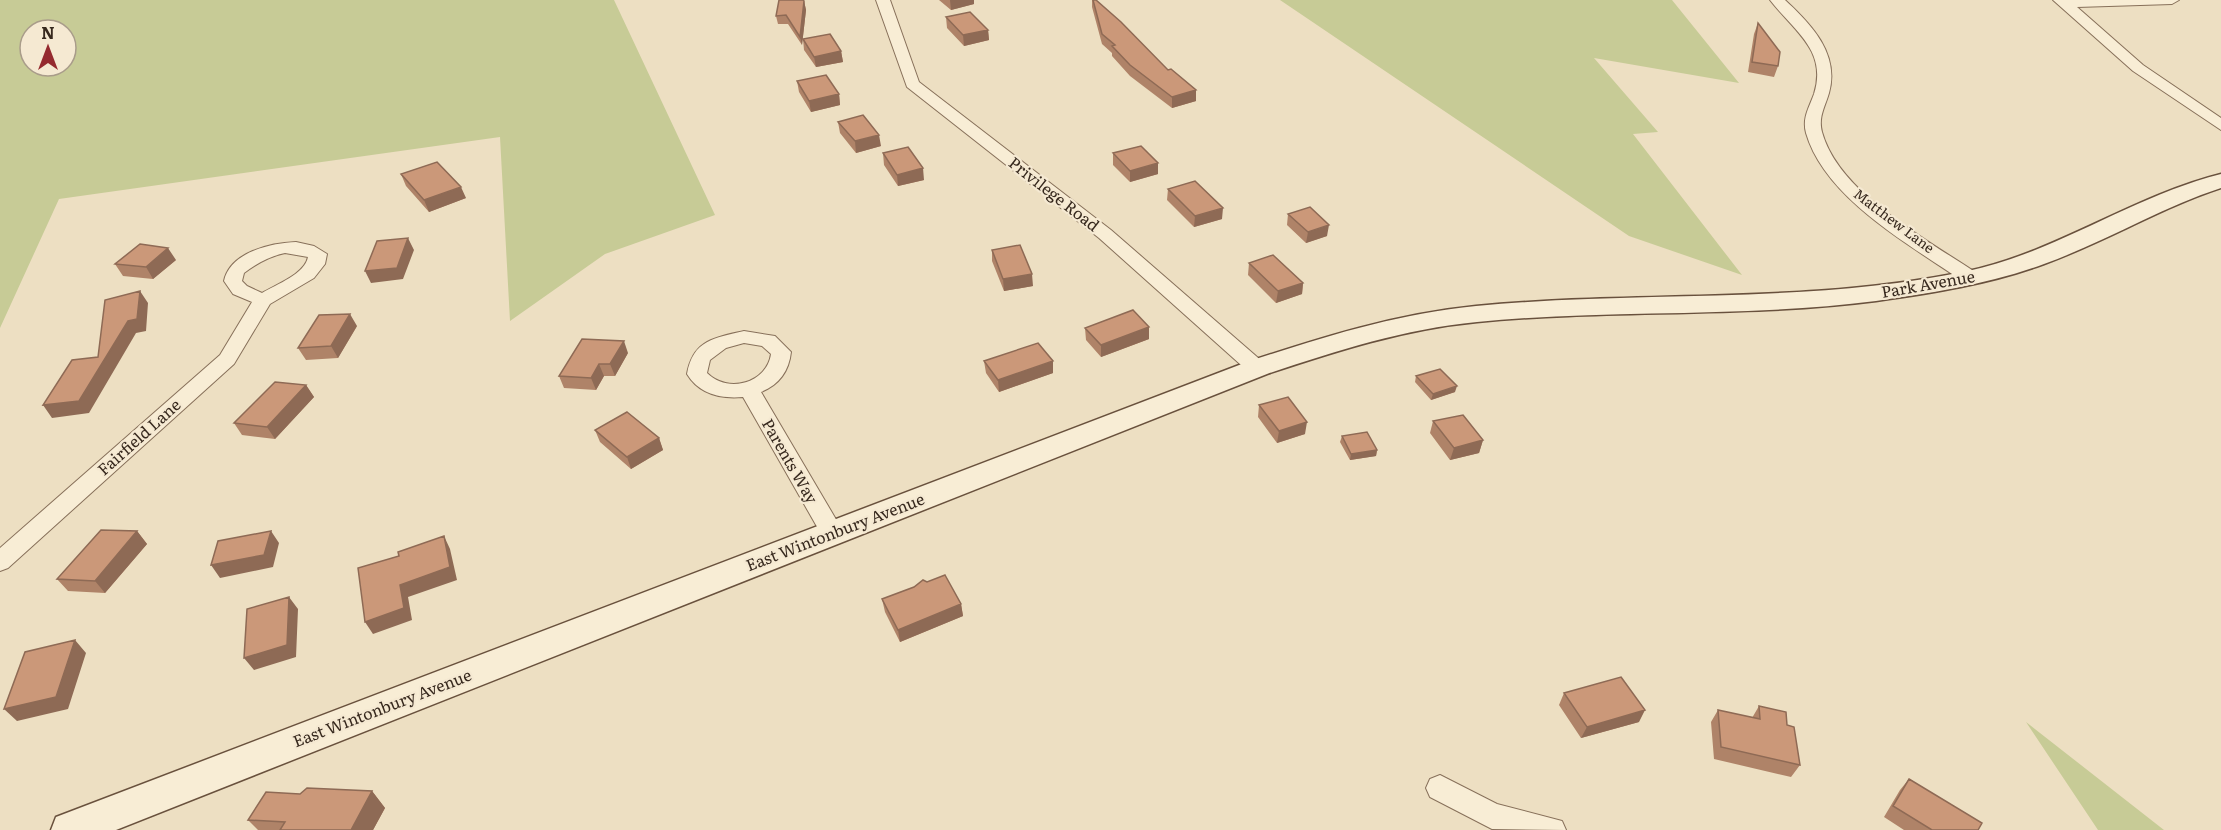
<svg xmlns="http://www.w3.org/2000/svg" width="2221" height="830" font-family="Literata,serif">
<rect width="100%" height="100%" fill="#eddfc2"/>
<path fill="#c7cb96" fill-rule="evenodd" d="M0 0H614L715 215 605 254 510 321 500 137 59 199 0 328ZM30 30H66V66H30Z
M1280 0H1672L1739 83 1594 58 1658 132 1633 134 1742 275 1629 236Z
M2026 722 2164 830H2098Z"/>
<g fill="none" stroke-linecap="round" stroke-linejoin="round">
<g stroke="#87705a" stroke-width="2">
<path id="street" d="M876 0H890L919 82 1111 230 1264 363 1267 368 1264 373H1250L1099 238 907 87Z
M1770 0H1785C1811 24 1840 54 1829 93 1825 107 1818 117 1822 132 1839 194 1928 240 1978 274L1980 278 1978 282H1964C1912 246 1825 199 1806 133 1802 118 1809 108 1814 94 1828 50 1793 30 1770 0Z
M2053 0H2179L2172 4 2077 7 2143 65 2221 118V130L2133 71Z
M296 242 314 246 327 254 325 264 314 278 270 304 234 364 8 568 0 571V548L220 355 252 302 233 294 224 281C230 252 271 243 296 242ZM285 253 308 257C305 274 277 284 262 293L247 286 242 281 244 273C256 264 270 256 285 253Z
M744 331 775 336 791 352C789 371 779 385 761 392L844 533 840 539 832 542 824 539 743 397C721 399 699 394 687 374 693 340 714 338 744 331ZM744 343 762 346 771 354C767 383 728 394 707 373L710 360 726 348Z
M1440 775 1497 804 1562 821 1566 830 1492 829 1430 797 1426 788 1430 779Z"/>
</g>
<g stroke="#69513d" stroke-width="3">
<path id="secondary" d="M2221 174V188C2160 208 2105 242 2044 264 1990 284 1932 293 1876 301 1744 318 1609 309 1477 322 1404 329 1336 351 1267 374L116 830H51L56 817 1247 362C1323 337 1396 314 1476 306 1640 290 1806 305 1968 271 2057 252 2133 196 2221 174Z"/>
</g>
<use href="#street" fill="#f8edd5" fill-rule="evenodd"/>
<use href="#secondary" fill="#f8edd5" fill-rule="evenodd"/>
</g>
<path fill="#af8368" d="M939 0H974V4L951 10Z
M1092 0H1096L1168 70 1196 90V101L1172 108 1130 76 1112 56V53L1102 44 1092 7Z
M804 1 806 10 802 45 788 24H778L776 16Z
M946 17 988 30 989 40 964 46 947 28Z
M1758 23 1778 66 1774 77 1748 72 1754 34Z
M803 39 841 51 843 62 816 67 804 50Z
M797 81 839 94 840 105 811 112 799 92Z
M838 122 881 146 856 153 840 133Z
M883 153 924 180 898 186 884 165Z
M1113 153 1158 174 1130 182 1113 165Z
M401 174 466 198 429 212 406 186Z
M1168 189 1222 219 1194 227 1167 200Z
M1288 214 1327 236 1306 243 1287 225Z
M992 250 1033 286 1004 291 992 261Z
M176 260 153 279 123 276 115 264Z
M1249 263 1303 283 1302 294 1276 303 1248 275Z
M357 326 338 358 306 360 298 348Z
M1085 328 1149 339 1101 357 1086 340Z
M628 353 615 376H604L596 390 564 388 559 376Z
M984 361 1053 373 999 392 986 373Z
M1416 376 1455 392 1431 400 1415 382Z
M306 385 314 397 275 439 242 435 234 423Z
M1259 405 1305 434 1277 443 1258 417Z
M1433 421 1483 440 1479 453 1450 460 1430 433Z
M595 430 659 438 663 450 631 469 600 442Z
M1342 436 1377 450 1376 456 1350 460 1340 442Z
M137 531 147 544 105 593 68 591 57 579Z
M882 599 961 604 963 616 900 642 885 612Z
M1564 693 1639 722 1581 738 1559 705Z
M1759 706 1787 725 1800 765 1791 777 1714 759 1711 722 1718 710 1752 718Z
M1909 779 1978 830H1904L1884 817 1900 790Z
M372 791 385 808 373 830H258L248 820 300 794Z"/>
<path fill="#8e6a55" d="M950 0H974V4L951 10Z
M804 1 806 10 802 45 800 37Z
M988 30 989 40 964 46 963 35Z
M841 51 843 62 816 67 814 57Z
M1196 90V101L1172 108V97Z
M839 94 840 105 811 112 809 101Z
M879 135 881 146 856 153 855 141Z
M1158 163V174L1130 182V171Z
M923 168 924 180 898 186 897 175Z
M461 187 466 198 429 212 424 200Z
M1223 208 1222 219 1194 227 1195 216Z
M1329 225 1327 236 1306 243 1308 232Z
M408 238 414 250 403 279 371 283 365 271Z
M168 248 176 260 153 279 146 267Z
M1032 274 1033 286 1004 291 1003 279Z
M1303 283 1302 294 1276 303 1278 291Z
M140 291 148 303 146 331 136 333 89 413 52 418 43 405 79 401 128 321Z
M350 314 357 326 338 358 331 346Z
M1149 327V339L1101 357V345Z
M624 341 628 353 615 376 610 364Z
M1053 361V373L999 392 998 380Z
M599 364 604 376 596 390 591 378Z
M306 385 314 397 275 439 267 427Z
M1457 386 1455 392 1431 400 1433 394Z
M1307 422 1305 434 1277 443 1279 431Z
M659 438 663 450 631 469 627 457Z
M1483 440 1479 453 1450 460 1454 448Z
M1377 450 1376 456 1350 460 1351 454Z
M137 531 147 544 105 593 95 581Z
M271 531 279 543 273 567 220 578 211 565Z
M444 536 450 549 457 580 408 597 412 620 373 634 365 622 400 585Z
M289 597 298 609 296 657 254 670 244 658Z
M961 604 963 616 900 642 898 630Z
M75 640 86 653 68 709 17 721 4 709Z
M1645 710 1639 722 1581 738 1587 727Z
M372 791 385 808 373 830H351Z"/>
<path fill="#cb9879" stroke="#8e6a55" stroke-width="1.5" d="M779 0H803L804 1 800 37 786 15 776 16Z
M1093 0H1096L1121 22 1168 70 1171 69 1196 90 1172 97 1130 65 1112 46 1115 45 1102 34Z
M970 12 988 30 963 35 946 17Z
M1758 23 1780 52 1778 66 1752 62Z
M830 34 841 51 814 57 803 39Z
M826 75 839 94 809 101 797 81Z
M863 115 879 135 855 141 838 122Z
M1141 146 1158 163 1130 171 1113 153Z
M908 147 923 168 897 175 883 153Z
M437 162 461 187 424 200 401 174Z
M1195 181 1223 208 1195 216 1168 189Z
M1310 207 1329 225 1308 232 1288 214Z
M408 238 397 268 365 271 377 241Z
M140 244 168 248 146 267 115 264Z
M1020 245 1032 274 1003 279 992 250Z
M1273 255 1303 283 1278 291 1249 263Z
M140 291 137 319 128 321 79 401 43 405 72 360 98 357 105 300Z
M1133 310 1149 327 1101 345 1085 328Z
M350 314 331 346 298 348 319 315Z
M582 339 624 341 610 364H599L591 378 559 376Z
M1038 343 1053 361 998 380 984 361Z
M1440 369 1457 386 1433 394 1416 376Z
M275 382 306 385 267 427 234 423Z
M1288 397 1307 422 1279 431 1259 405Z
M627 412 659 438 627 457 595 430Z
M1463 415 1483 440 1454 448 1433 421Z
M1367 432 1377 450 1351 454 1342 436Z
M101 530 137 531 95 581 57 579Z
M271 531 264 555 211 565 218 541Z
M444 536 450 567 400 585 404 608 365 622 358 568 399 556 398 552Z
M945 575 961 604 898 630 882 599 914 587 923 580 927 582Z
M289 597 287 645 244 658 247 609Z
M75 640 56 697 4 709 25 652Z
M1621 677 1645 710 1587 727 1564 693Z
M1759 706 1786 712 1787 725 1794 727 1800 765 1721 747 1718 710 1760 719Z
M1909 779 1982 823 1978 830H1932L1893 806Z
M307 788 372 791 351 830H280L285 822 248 820 266 792 300 794Z"/>
<g text-anchor="middle" stroke-width="4.5" stroke-linejoin="round" paint-order="stroke">
<g font-size="14" fill="#37291e" stroke="#f5e9d2">
<text transform="translate(1894 221) rotate(37)" y="5">Matthew Lane</text>
</g>
<g font-size="16" fill="#37291e" stroke="#f5e9d2">
<text transform="translate(1054 194) rotate(38)" y="6">Privilege Road</text>
<text transform="translate(1928 284) rotate(-10)" y="6">Park Avenue</text>
<text transform="translate(139 437) rotate(-42)" y="6">Fairfield Lane</text>
<text transform="translate(790 461) rotate(60)" y="6">Parents Way</text>
<text transform="translate(835 532) rotate(-21)" y="6">East Wintonbury Avenue</text>
<text transform="translate(382 708) rotate(-21)" y="6">East Wintonbury Avenue</text>
</g>
</g>
<g transform="translate(48 48)"><circle r="28" fill="#f5e9d2" stroke="#a99c8a" stroke-width="1.5"/>
<path d="M0-4.5L10 22L0 15L-10 22Z" fill="#952a2f"/>
<text y="-9" font-size="16" font-weight="bold" text-anchor="middle" fill="#37291e">N</text>
</g>
</svg>
